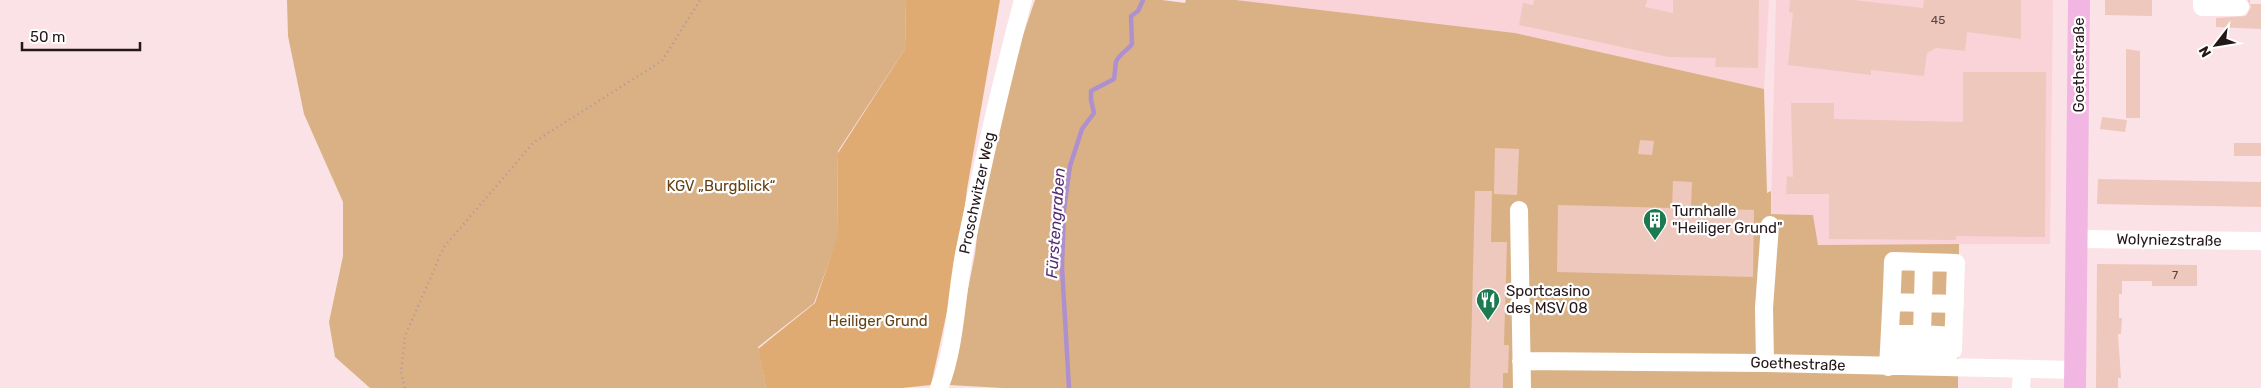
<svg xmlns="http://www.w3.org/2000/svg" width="2261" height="388" font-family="Rubik,sans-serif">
<rect width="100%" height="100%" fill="#fbe2e6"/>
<path fill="#fad3d9" d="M1236 0H1769L1764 89 1515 33Z
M1776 0H2053L2050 244 1818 245 1813 215 1771 214Z"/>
<path fill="#dab185" d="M287 0H906L905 49 838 151 837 240 814 303 758 347 766 388H370L335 357 329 322 343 256V202L304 114 288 36Z
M1035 0H1162L1185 3 1186 0H1236L1515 33 1764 89 1767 193 1771 191V214L1813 215 1818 245 1959 244 1958 388H1003L949 385 975 254 982 193 1022 38Z"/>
<path fill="#dfab72" d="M906 0H1000L967 189 958 261 931 385 902 388H766L758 349 815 303 837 238 838 153 905 49Z"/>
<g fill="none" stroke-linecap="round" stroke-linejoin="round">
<path stroke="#af90ce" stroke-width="4.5" d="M1069 388 1062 267 1064 209 1070 166 1082 129 1094 113 1091 100V91L1114 79C1115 73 1115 67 1116 62 1118 55 1128 50 1132 44L1131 16 1138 11 1143 0"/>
</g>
<path fill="#eec8bd" d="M1534 0H1647L1645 7 1673 13V0H1759L1758 68 1715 67 1716 58 1668 57 1519 25 1523 3 1533 5Z
M1790 0H1854L1923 8 1924 0H2021V39L1967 32 1965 51 1936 48 1927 53 1924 76 1871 70V75L1788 65 1793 13 1789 12Z
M2105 0H2152V16L2105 15Z
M2248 0H2250V4H2261V29L2216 27V18L2246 16 2251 7Z
M2126 49 2140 51V118H2126Z
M1963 72H2046L2045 237 1956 236V240L1829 239V194H1786L1787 176 1793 177 1791 103H1834V119L1963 122Z
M2102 117 2127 120 2125 132 2100 129Z
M1640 140 1654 141 1652 155 1638 154Z
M2234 143H2261V156H2234Z
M1495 148 1519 149 1517 195 1494 194Z
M2098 179 2261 182V207L2097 204Z
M1673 181 1692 182 1691 208 1754 210 1753 277 1557 272 1558 205 1672 208Z
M1475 191H1492L1491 242H1507L1504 345H1509L1508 373H1503V388H1470Z
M2097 264 2197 265V286H2152V281H2122V294H2119V318H2122L2121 334H2118L2121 378H2118V388H2096Z"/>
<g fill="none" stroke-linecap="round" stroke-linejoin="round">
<path stroke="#ac979a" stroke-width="2.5" stroke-dasharray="1 4" stroke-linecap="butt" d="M405 388 401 373 405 336 444 247 534 142 662 61 700 0"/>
<path stroke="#fff" stroke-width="18" d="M2202 0V7H2240
M1519 210 1522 388
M2076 239 2261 241
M1892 302 1955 304
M1890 334H1922L1924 262
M1922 334 1953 336
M1521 361 1765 363 2075 370
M1765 363 1764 308 1770 225
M1888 367C1890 332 1892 296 1893 261L1956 263 1953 350H1889
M939 388C956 347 956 293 965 249 982 166 1001 83 1023 0
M2021 388 2022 371"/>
<path stroke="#f2b6e3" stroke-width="22" d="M2075 388 2079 0"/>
</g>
<defs>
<g id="building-pin" transform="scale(1.25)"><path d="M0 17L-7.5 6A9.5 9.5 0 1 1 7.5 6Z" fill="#1b7a50" stroke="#fff"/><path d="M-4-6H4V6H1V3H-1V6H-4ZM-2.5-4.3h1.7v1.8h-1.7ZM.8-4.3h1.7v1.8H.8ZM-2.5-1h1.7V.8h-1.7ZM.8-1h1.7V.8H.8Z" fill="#fff"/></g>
<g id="restaurant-pin" transform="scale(1.25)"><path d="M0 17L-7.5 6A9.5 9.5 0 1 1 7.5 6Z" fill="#1b7a50" stroke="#fff"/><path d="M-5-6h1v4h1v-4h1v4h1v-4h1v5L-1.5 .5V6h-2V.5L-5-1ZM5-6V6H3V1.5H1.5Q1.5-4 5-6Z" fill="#fff"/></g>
</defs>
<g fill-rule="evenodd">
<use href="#building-pin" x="1655" y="220"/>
<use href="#restaurant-pin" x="1488" y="300"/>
</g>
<g text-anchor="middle" stroke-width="4.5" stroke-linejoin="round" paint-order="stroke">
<g font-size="12" fill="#564342">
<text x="1938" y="24">45</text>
<text x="2175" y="279">7</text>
</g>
<g font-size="15" fill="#241719" stroke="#fff">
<text transform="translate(2079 65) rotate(-90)" y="5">Goethestraße</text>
<text transform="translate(977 193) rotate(-78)" y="5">Proschwitzer Weg</text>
<text transform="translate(2169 240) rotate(1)" y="5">Wolyniezstraße</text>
<text transform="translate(1798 364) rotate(2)" y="5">Goethestraße</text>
</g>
<g font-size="15" fill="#654216" stroke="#fff">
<text x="721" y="191">KGV „Burgblick“</text>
<text x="878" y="326">Heiliger Grund</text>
</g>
<g font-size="15" fill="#241719" stroke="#fff" text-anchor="start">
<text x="1672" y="216">Turnhalle<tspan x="1672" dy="17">"Heiliger Grund"</tspan></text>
<text x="1506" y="296">Sportcasino<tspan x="1506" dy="17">des MSV 08</tspan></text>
</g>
<g font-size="16" font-style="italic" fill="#562d78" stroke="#fff">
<text transform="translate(1055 223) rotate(-86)" y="6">Fürstengraben</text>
</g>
</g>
<g transform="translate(2216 45) rotate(239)" stroke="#ffffff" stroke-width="4" paint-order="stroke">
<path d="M0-4L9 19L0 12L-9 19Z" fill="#241719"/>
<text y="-8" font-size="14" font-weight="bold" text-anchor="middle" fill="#241719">N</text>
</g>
<path d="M22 42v8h118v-8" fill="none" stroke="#241719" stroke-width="2.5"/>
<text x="30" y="42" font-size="15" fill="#241719" stroke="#ffffff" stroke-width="4" paint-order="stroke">50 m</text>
</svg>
